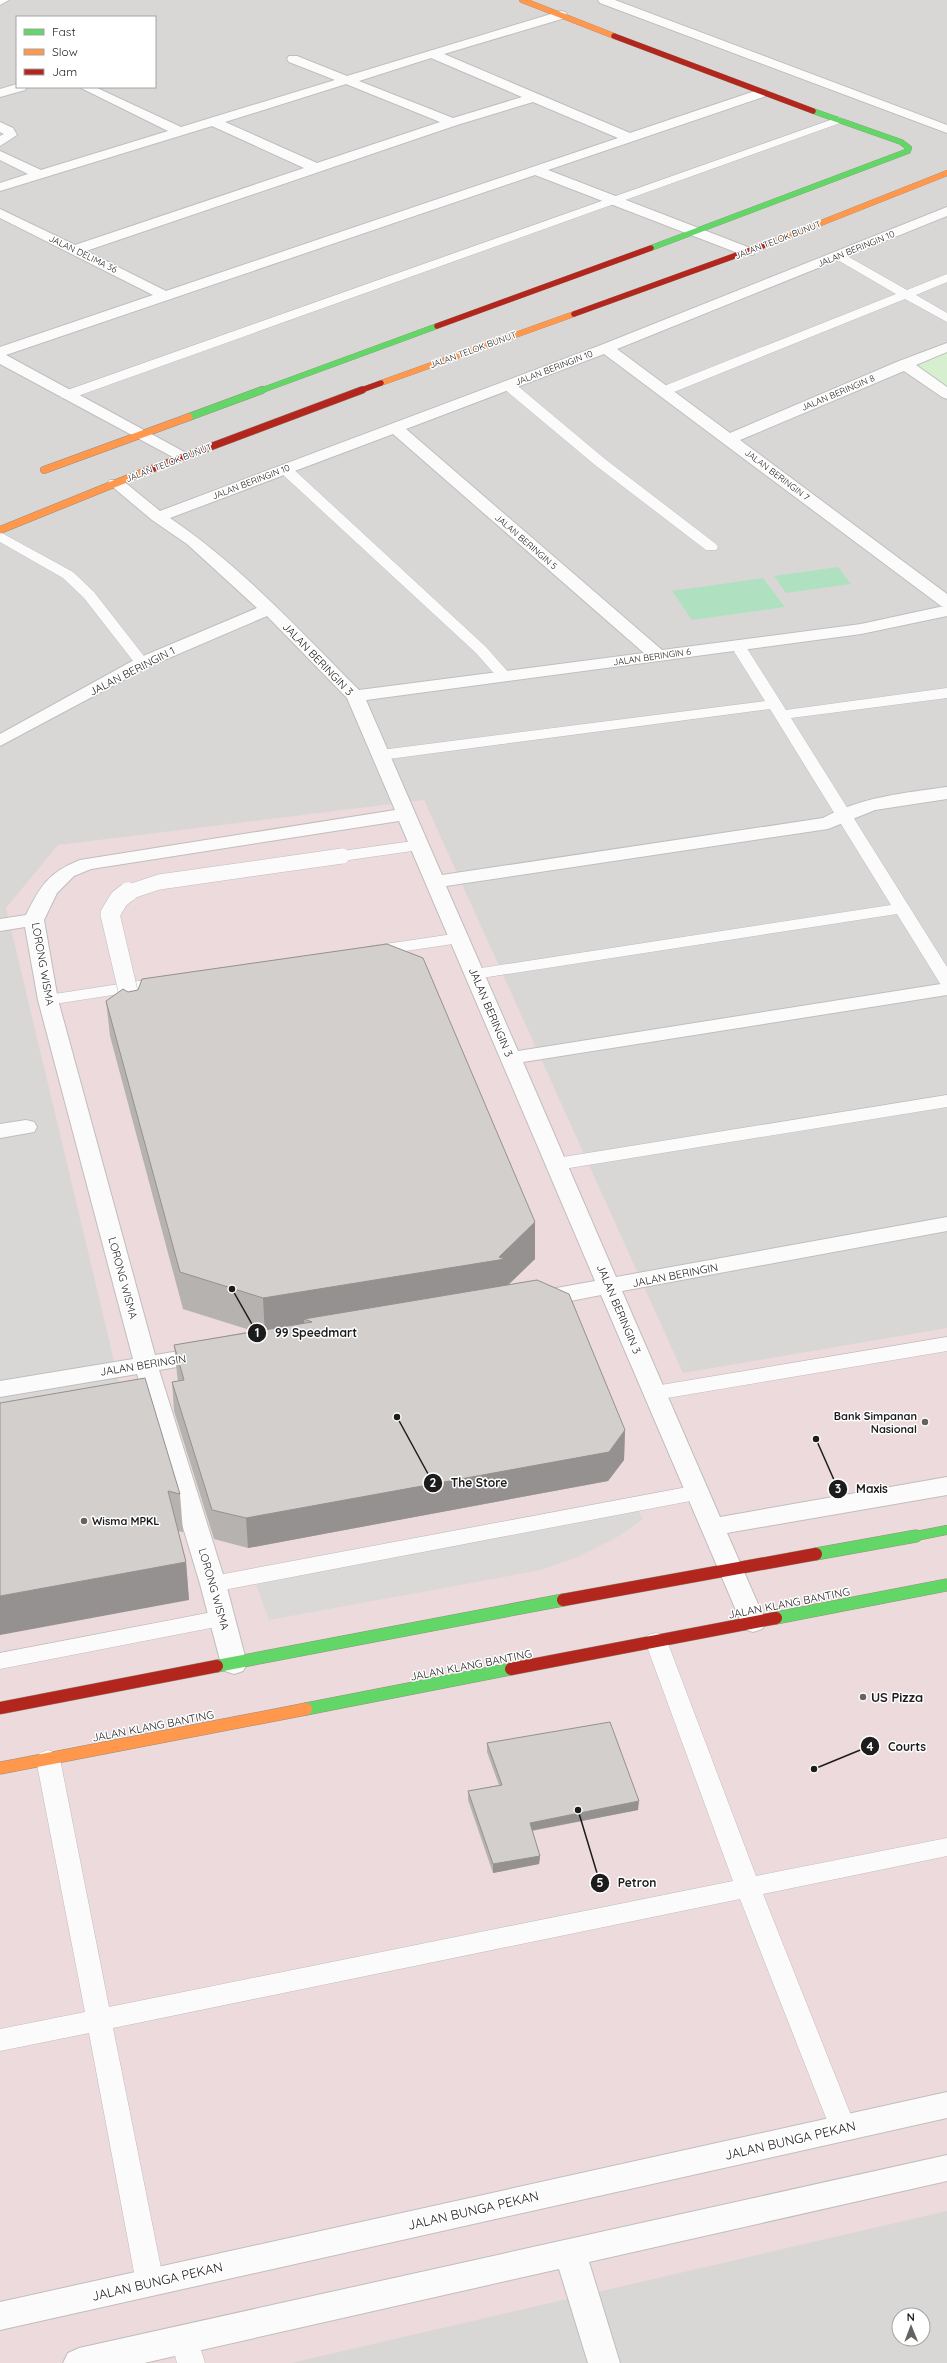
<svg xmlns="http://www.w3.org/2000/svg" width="947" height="2363" font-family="Quicksand,sans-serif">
<rect width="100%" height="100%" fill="#eae7e4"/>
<path fill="#d9d7d6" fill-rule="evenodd" d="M0 0H947V2363H0ZM17 17H155V87H17ZM899 2315H923V2339H899Z"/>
<path fill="#ecdadc" d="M424 800 683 1373 947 1328V2211L291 2363H0V1412L121 1390 6 908 58 845Z"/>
<path fill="#d6f0cf" d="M947 350V393L907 366Z"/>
<path fill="#afe1c0" d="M838 567 851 584 786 593 774 576Z
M763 578 785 607 692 620 672 591Z"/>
<path fill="#dad9d8" d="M633 1500 643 1519 617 1537 577 1557 541 1570 269 1620 252 1573Z"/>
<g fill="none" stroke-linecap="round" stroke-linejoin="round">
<g stroke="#c0bebd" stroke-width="1">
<path id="lane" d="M839 117 845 120 843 122 72 398H62L60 395 62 392Z
M840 252 907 290 947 274V282L916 295 947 313V322L905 299 669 394H659L657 391 659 388 896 294 836 259 834 256Z
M508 381 513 382 605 459 716 544 718 547 716 550H706L595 465 503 388 501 385Z
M285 465 290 466 486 647 509 673 512 676 509 679H499L476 653 280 472 278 469 280 466Z
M0 532 73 572 94 592 147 660 150 663 147 666H137L84 598 63 578 0 542Z
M738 640 743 642 786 710 947 688V698L791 718 947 967V986L941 985 897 914 475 979 469 978 466 974 469 970 475 969 891 905 770 709 381 760 375 758 373 755 375 752 381 750 765 701 730 645Z
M420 840 426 841 428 845 426 849 342 861 336 860 334 856 336 852 342 851Z
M460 933 466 934 469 938 466 942 372 956 366 955 363 951 366 947 372 946Z
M165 977 171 978 174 982 171 986 48 1005 42 1004 39 1000 42 996 48 995Z
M947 1095V1107L557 1170 550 1168 548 1164 550 1160 557 1158Z
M947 1337V1351L655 1400 648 1398 645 1393 648 1388 655 1386Z
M698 1485 706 1488 709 1493 706 1498 213 1592 205 1590 202 1584 205 1578 213 1576Z
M223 1610 231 1612 234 1618 231 1624 0 1669V1653Z
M656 1633 664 1635 667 1641 756 1876 947 1838V1856L763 1894 856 2128 852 2136 843 2139 834 2136 830 2128 740 1899 113 2028 164 2283 160 2292 150 2295 140 2292 136 2283 89 2033 0 2051V2029L85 2012 36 1759 40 1753 48 1750 56 1753 60 1759 109 2007 733 1881 645 1641 648 1635Z
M185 2327 195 2331 205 2363H177L171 2340 175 2331Z"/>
</g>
<g stroke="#c0bebd" stroke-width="2">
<path id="street" d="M0 0H9L0 5Z
M598 0H615L947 125V133L600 3Z
M561 11 565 12 567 15 565 18 444 54 630 133 758 90H766L768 93 766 96 548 170 753 249 755 252 753 255H743L535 175 6 355 188 454 190 457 188 460 182 462 0 364V347L153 295 0 218V209L75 245 304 168 212 126 0 191V183L28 174 0 160V151L41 170 168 131 79 87H95L181 127 335 80 289 62 287 59 289 56H297L347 76ZM431 58 522 97 453 118 359 81ZM346 84 440 122 317 163 225 122ZM533 102 618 138 166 291 86 251 457 125Z
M17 84V87H27L25 90 0 97V89Z
M0 122 13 128 17 135 0 146V136L4 134 0 132Z
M947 207V216L617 349 730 433 899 361 947 343V352L916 365 947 387V399L942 397 904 371 740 440 947 594V616L861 634 366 700 442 875 823 818C861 797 904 793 947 787V799L875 810 828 829 446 886 518 1051 947 983V995L523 1062 616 1277 947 1217V1231L622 1291 720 1517 947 1477V1495L727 1533 766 1622 762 1629 753 1632 744 1629 601 1295 540 1307 532 1304 528 1299 532 1294 540 1291 595 1281 399 821 91 869 74 876 57 893 44 920 58 1000 155 1355 204 1347 212 1349 216 1355 212 1361 159 1370 226 1584 247 1664 243 1671 234 1674 225 1671 221 1664 200 1584 137 1374 0 1397V1381L133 1359 38 1000 25 927 0 931V919L26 915C41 885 48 873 80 860L395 810 347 698 267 616 148 667 0 746V734L136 659 257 608 187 544 152 520 108 483 110 480H122L160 511 601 345ZM604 354 941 606H944L861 624 662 650 406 429ZM393 434 644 653 359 690C299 630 241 566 170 518Z
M26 1120 34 1122 37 1127 34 1132 0 1138V1124Z
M947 2092V2118L0 2330V2302Z
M947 2155V2181L589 2262 620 2363H588L559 2269 144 2363H63L68 2353 79 2348Z"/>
</g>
<g stroke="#94907d" stroke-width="6">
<path id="fast-far3" d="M651 248 908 151 909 148 901 142 813 111
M260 391 437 326"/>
</g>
<g stroke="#94907d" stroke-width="8">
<path id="fast-far2" d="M189 417 262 390"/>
</g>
<g stroke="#94907d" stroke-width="10">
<path id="fast-far1" d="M911 1537 947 1530"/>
</g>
<g stroke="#94907d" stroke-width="13">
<path id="fast" d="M816 1554 916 1536
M776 1618 947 1585
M217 1666 563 1600
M306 1709 511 1669"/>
</g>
<g stroke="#94907d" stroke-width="6">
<path id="slow-far2" d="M522 0 614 36
M773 242 947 173
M381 383 574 314"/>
</g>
<g stroke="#94907d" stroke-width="8">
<path id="slow-far1" d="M44 470 189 417
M0 530 146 471"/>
</g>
<g stroke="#94907d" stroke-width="13">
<path id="slow" d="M0 1768 306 1709"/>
</g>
<g stroke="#94907d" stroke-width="6">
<path id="jam-far2" d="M614 36 813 111
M574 314 773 242
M437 326 651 248
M359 391 381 383"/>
</g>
<g stroke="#94907d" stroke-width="8">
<path id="jam-far1" d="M146 471 362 390"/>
</g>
<g stroke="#94907d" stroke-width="13">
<path id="jam" d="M563 1600 816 1554
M511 1669 776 1618
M0 1708 217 1666"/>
</g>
<use href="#lane" fill="#fcfbfb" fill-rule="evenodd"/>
<use href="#street" fill="#fcfbfb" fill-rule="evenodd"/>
<use href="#fast-far3" stroke="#63d668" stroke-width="5.5"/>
<use href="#fast-far2" stroke="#63d668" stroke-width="7"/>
<use href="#fast-far1" stroke="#63d668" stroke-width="9"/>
<use href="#fast" stroke="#63d668" stroke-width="12"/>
<use href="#slow-far2" stroke="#ff974d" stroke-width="5.5"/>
<use href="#slow-far1" stroke="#ff974d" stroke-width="7"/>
<use href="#slow" stroke="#ff974d" stroke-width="12"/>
<use href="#jam-far2" stroke="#b3261e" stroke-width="5.5"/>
<use href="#jam-far1" stroke="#b3261e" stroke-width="7"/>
<use href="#jam" stroke="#b3261e" stroke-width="12"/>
<g stroke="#c0bebd" stroke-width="16" stroke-linecap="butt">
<path id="lane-bridge-far1" d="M126 893 159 882 342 856"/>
</g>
<g stroke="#c0bebd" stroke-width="20" stroke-linecap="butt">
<path id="lane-bridge" d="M128 892 119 899 110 914 134 1017"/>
</g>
<use href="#lane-bridge-far1" stroke="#fcfbfb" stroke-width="15"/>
<use href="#lane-bridge" stroke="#fcfbfb" stroke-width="19"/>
</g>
<path fill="#b5b2b0" d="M138 990 535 1222V1259L508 1285 625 1430 624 1460 608 1481 248 1548 214 1539 174 1411 172 1382 178 1381 177 1374 174 1345 253 1331 183 1309 110 1036 106 1001 128 992Z
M0 1403 180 1494 183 1532 178 1531 186 1562 189 1600Z
M487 1743 638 1810 532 1831 540 1856 539 1864 493 1873 468 1800V1791L499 1785 487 1752Z"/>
<path fill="#949190" d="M535 1222V1259L505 1288 312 1322 304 1319V1329L265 1335 263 1298 499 1257Z
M625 1430 624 1460 608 1481 248 1548 246 1518Z
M186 1562 189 1600 0 1635V1596Z
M639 1801 638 1810 529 1831 530 1823Z
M540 1856 539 1864 493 1873V1864Z"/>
<path fill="#d3cfcd" stroke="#949190" d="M387 944 423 958 535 1222 499 1257 505 1259 263 1298 180 1272 106 1001 123 989 128 992 138 990 142 979Z
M537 1280 569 1294 625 1430 609 1452 246 1518 212 1510 172 1382 184 1380 174 1345 312 1322 304 1319Z
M145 1378 180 1494 168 1491 186 1562 0 1596V1403Z
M610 1722 639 1801 530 1823 540 1856 493 1864 468 1791 502 1785 487 1743Z"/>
<g fill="#646362" stroke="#fff" stroke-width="1.5">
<circle cx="925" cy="1422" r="4"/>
<circle cx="84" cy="1521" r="4"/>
<circle cx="863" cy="1697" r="4"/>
</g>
<g text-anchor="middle" stroke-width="3" stroke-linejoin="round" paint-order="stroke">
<g font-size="9" fill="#1c1c1c" stroke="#fff">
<text transform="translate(778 240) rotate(-21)" y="3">JALAN TELOK BUNUT</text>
<text transform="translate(856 249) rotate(-22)" y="3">JALAN BERINGIN 10</text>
<text transform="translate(83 254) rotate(26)" y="3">JALAN DELIMA 36</text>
<text transform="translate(473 350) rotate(-20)" y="3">JALAN TELOK BUNUT</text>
<text transform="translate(554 368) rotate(-21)" y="3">JALAN BERINGIN 10</text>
<text transform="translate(838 393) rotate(-23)" y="3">JALAN BERINGIN 8</text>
<text transform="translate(169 463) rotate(-21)" y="3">JALAN TELOK BUNUT</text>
<text transform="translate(777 475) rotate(37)" y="3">JALAN BERINGIN 7</text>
<text transform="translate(251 482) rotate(-21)" y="3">JALAN BERINGIN 10</text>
<text transform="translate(526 542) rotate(41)" y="3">JALAN BERINGIN 5</text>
<text transform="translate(652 657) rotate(-8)" y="3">JALAN BERINGIN 6</text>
</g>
<g font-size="11" fill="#1c1c1c" stroke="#fff">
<text transform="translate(318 659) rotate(46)" y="4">JALAN BERINGIN 3</text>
<text transform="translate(132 671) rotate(-27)" y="4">JALAN BERINGIN 1</text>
<text transform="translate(43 964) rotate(80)" y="4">LORONG WISMA</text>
<text transform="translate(491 1012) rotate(67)" y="4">JALAN BERINGIN 3</text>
<text transform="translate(675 1275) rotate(-11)" y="4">JALAN BERINGIN</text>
<text transform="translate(123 1278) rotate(75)" y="4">LORONG WISMA</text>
<text transform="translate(619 1309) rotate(67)" y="4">JALAN BERINGIN 3</text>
<text transform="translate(143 1365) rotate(-9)" y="4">JALAN BERINGIN</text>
<text transform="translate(214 1589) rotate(74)" y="4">LORONG WISMA</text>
<text transform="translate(789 1603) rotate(-11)" y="4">JALAN KLANG BANTING</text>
<text transform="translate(471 1665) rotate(-11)" y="4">JALAN KLANG BANTING</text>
<text transform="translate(153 1726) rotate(-11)" y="4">JALAN KLANG BANTING</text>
</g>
<g font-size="11" font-weight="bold" fill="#1c1c1c" stroke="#fff" text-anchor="end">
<text x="917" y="1420">Bank Simpanan<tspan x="917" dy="13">Nasional</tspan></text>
<text x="92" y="1525" text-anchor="start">Wisma MPKL</text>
</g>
<g font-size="13" font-weight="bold" fill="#1c1c1c" stroke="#fff" text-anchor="start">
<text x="871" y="1702">US Pizza</text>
</g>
<g font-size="13" fill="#1c1c1c" stroke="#fff">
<text transform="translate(790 2140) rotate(-13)" y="5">JALAN BUNGA PEKAN</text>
<text transform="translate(473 2210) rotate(-13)" y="5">JALAN BUNGA PEKAN</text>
<text transform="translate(157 2281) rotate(-13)" y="5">JALAN BUNGA PEKAN</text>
</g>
</g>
<path fill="none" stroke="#1c1c1c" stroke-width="1.5" d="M232 1289L257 1333M397 1417L433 1483M816 1439L838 1489M814 1769L870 1746M578 1810L600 1883"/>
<g fill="#1c1c1c" stroke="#fff" stroke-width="1.5">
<circle cx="232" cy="1289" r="4"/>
<circle cx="397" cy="1417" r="4"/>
<circle cx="816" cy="1439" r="4"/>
<circle cx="814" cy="1769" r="4"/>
<circle cx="578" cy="1810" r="4"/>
<circle cx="257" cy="1333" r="10"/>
<circle cx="433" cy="1483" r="10"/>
<circle cx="838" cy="1489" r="10"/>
<circle cx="870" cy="1746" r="10"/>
<circle cx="600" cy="1883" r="10"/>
</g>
<g font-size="12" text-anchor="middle" font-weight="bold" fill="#fff">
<text x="257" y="1337">1</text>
<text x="433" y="1487">2</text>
<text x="838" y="1493">3</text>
<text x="870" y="1751">4</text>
<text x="600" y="1887">5</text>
</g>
<g font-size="12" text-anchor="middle" font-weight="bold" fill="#1c1c1c" stroke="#fff" stroke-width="3" stroke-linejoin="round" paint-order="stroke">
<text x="316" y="1337">99 Speedmart</text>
<text x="479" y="1487">The Store</text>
<text x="872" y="1493">Maxis</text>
<text x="907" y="1751">Courts</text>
<text x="637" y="1887">Petron</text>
</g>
<rect x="16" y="16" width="140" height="72" fill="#ffffff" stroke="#a4a4a4"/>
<rect x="24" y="29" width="20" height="6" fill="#63d668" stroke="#a4a4a4"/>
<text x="52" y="36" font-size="12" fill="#1c1c1c">Fast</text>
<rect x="24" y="49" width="20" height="6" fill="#ff974d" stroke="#a4a4a4"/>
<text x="52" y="56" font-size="12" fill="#1c1c1c">Slow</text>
<rect x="24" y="69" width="20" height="6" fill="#b3261e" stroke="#a4a4a4"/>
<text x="52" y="76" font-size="12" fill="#1c1c1c">Jam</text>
<g transform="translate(911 2327) rotate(359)"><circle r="19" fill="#ffffff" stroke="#a4a4a4"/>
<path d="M0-3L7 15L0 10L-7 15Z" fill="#646362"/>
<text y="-6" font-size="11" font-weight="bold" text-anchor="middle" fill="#1c1c1c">N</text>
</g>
</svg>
